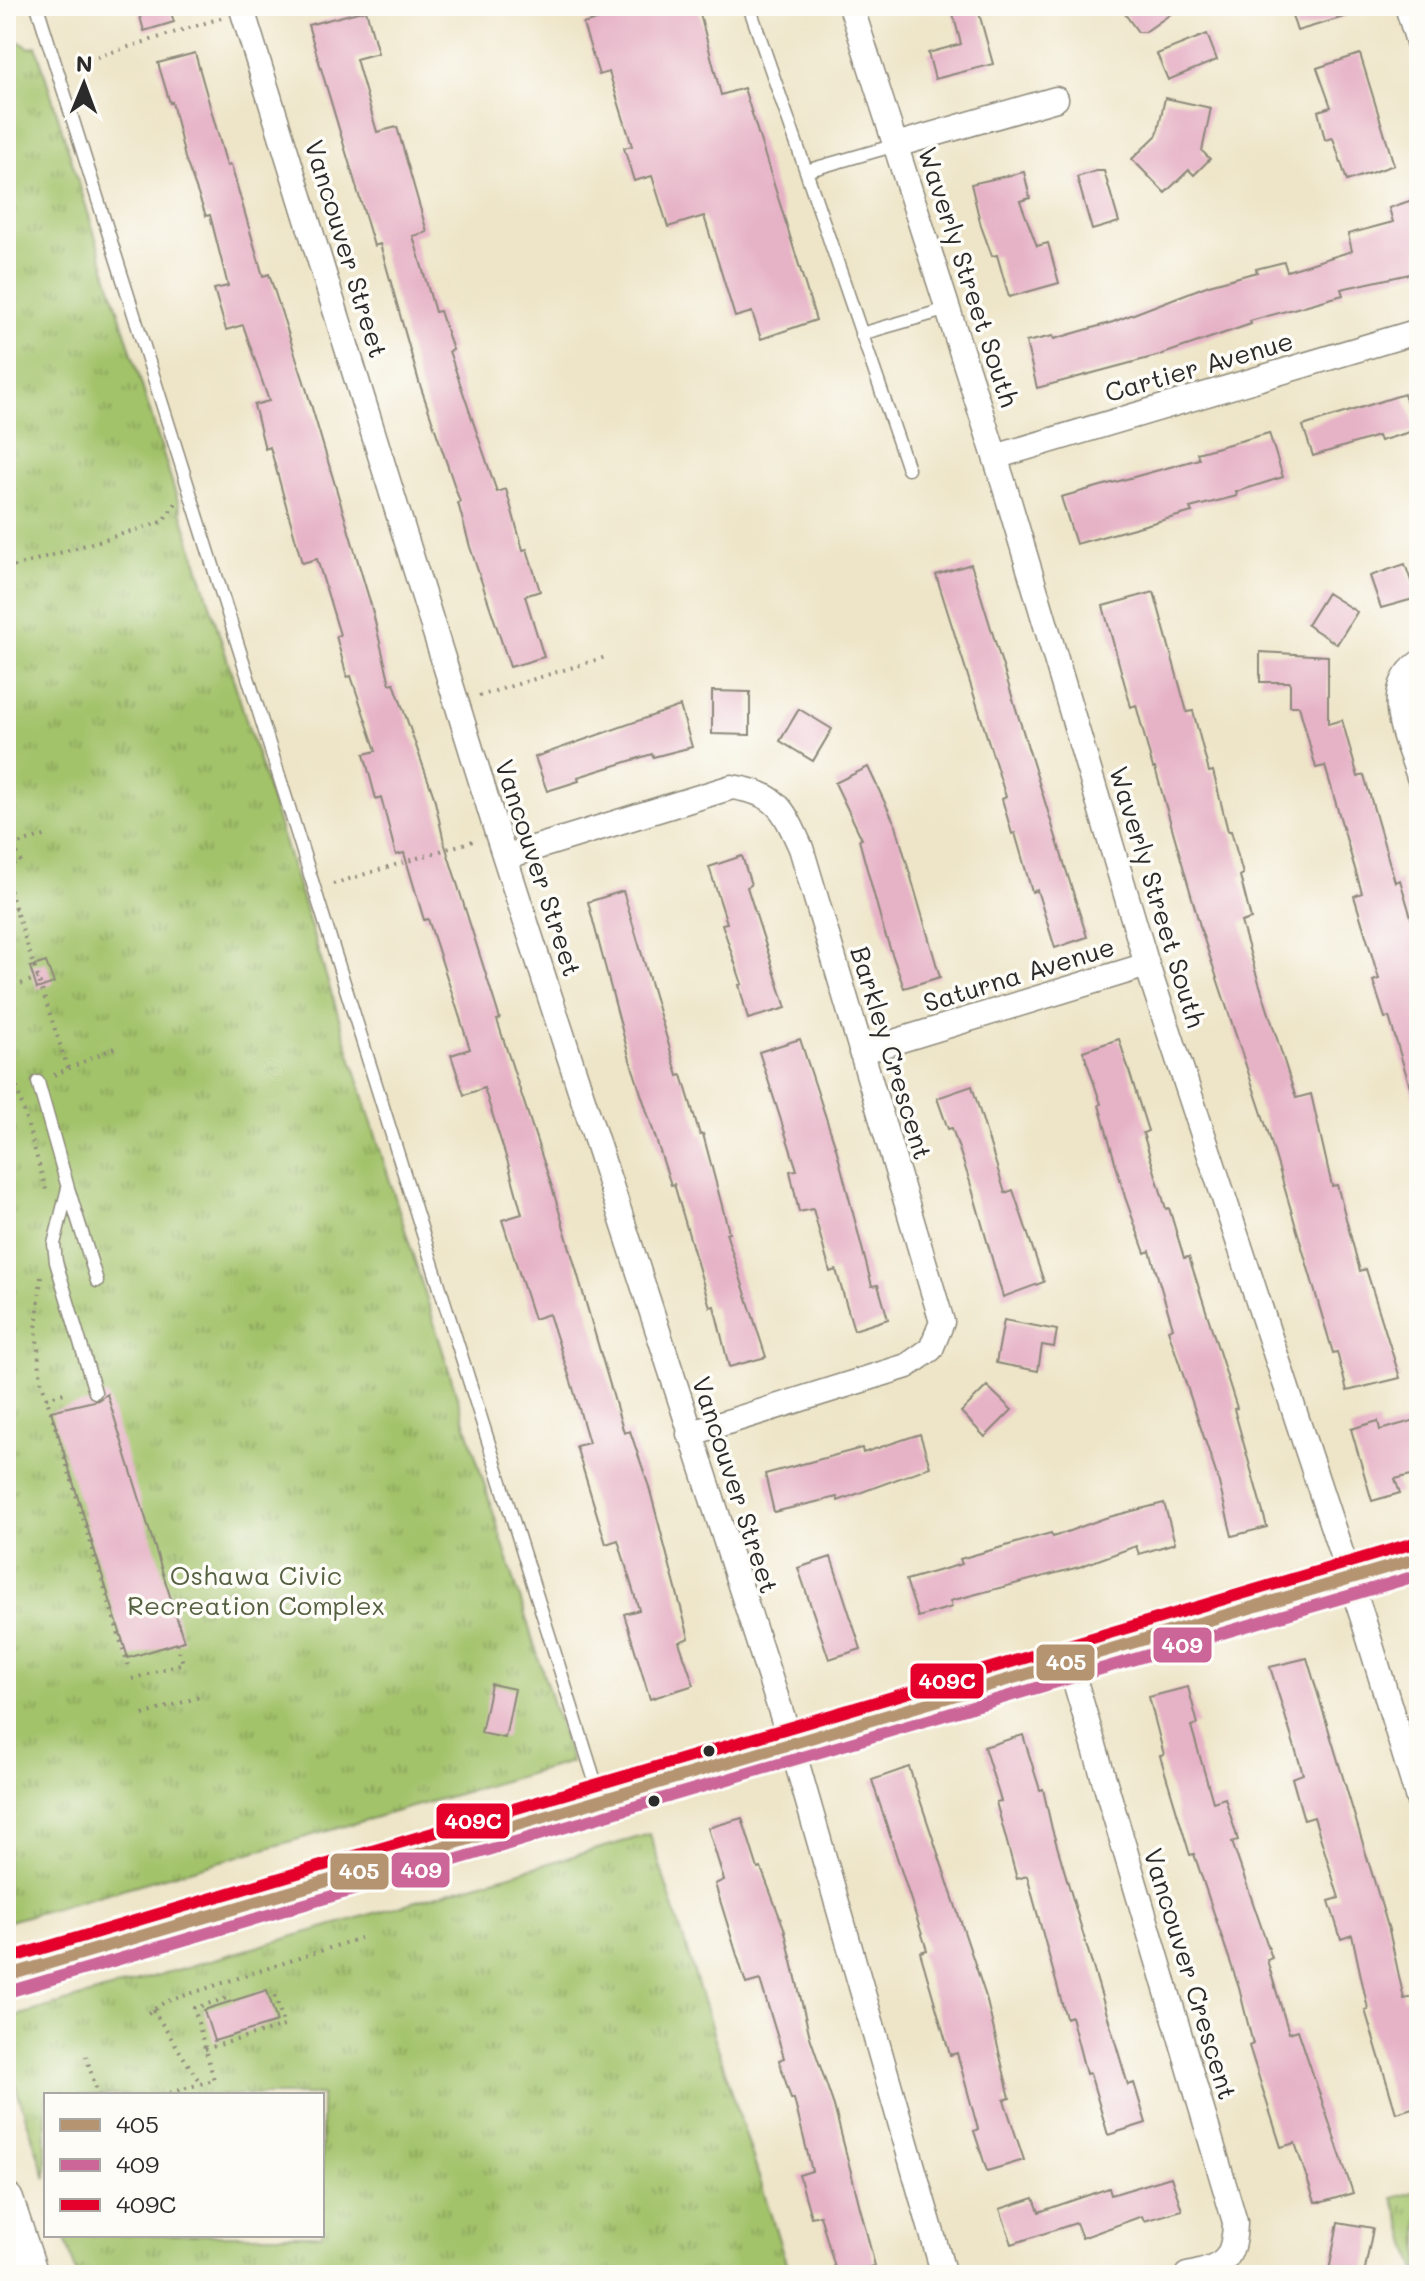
<svg xmlns="http://www.w3.org/2000/svg" width="1425" height="2281" font-family="Mali,sans-serif">
<defs>
<pattern id="park-tufts" width="24" height="20" patternUnits="userSpaceOnUse" patternTransform="scale(2)"><rect width="24" height="20" fill="#a3c36b"/><path d="M3 7l-1-3M5 7V3M7 7l1-3M15 17l-1-3M17 17v-4M19 17l1-3" fill="none" stroke="#859f58"/></pattern>
</defs>
<rect width="100%" height="100%" fill="#fdfcf7"/>
<filter id="ink" filterUnits="userSpaceOnUse"><feTurbulence type="fractalNoise" baseFrequency=".0125" numOctaves="2"/><feDisplacementMap in="SourceGraphic" scale="16" xChannelSelector="R" yChannelSelector="G"/><feConvolveMatrix kernelMatrix="1 2 1 2 8 2 1 2 1" color-interpolation-filters="sRGB"/></filter>
<filter id="wash" filterUnits="userSpaceOnUse"><feTurbulence type="fractalNoise" baseFrequency=".006" numOctaves="4" result="noise"/><feDisplacementMap in="SourceGraphic" scale="32" xChannelSelector="R" yChannelSelector="G"/><feGaussianBlur stdDeviation="1.8" result="paint"/><feColorMatrix in="noise" values="0 0 0 0 0 0 0 0 0 0 0 0 0 0 0 0 0 1.4 0 .05"/><feComposite in="paint" operator="in"/></filter>
<g filter="url(#wash)">
<rect width="100%" height="100%" fill="#eee5c8"/>
<path fill="url(#park-tufts)" stroke="#67774b" stroke-width="2" d="M6 34 30 48 36 46 571 1762 6 1922Z
M650 1834 790 2275H77L64 2235H322V2095H46V2179L6 2056V2019Z
M1419 2190V2275H1418L1393 2198Z"/>
<g id="blocks">
<path fill="#e6b2c6" d="M137 6H169L174 22 144 31Z
M642 6H698L721 95 744 88 816 320 761 339 752 312 735 317 704 216 668 227 652 176 634 181 624 148 632 146 609 72 599 75 583 24Z
M951 6H977L993 64 935 79 928 53 961 44Z
M1137 6H1182L1145 32H1138L1125 14Z
M1289 6H1363L1364 11 1297 31Z
M366 10 378 53 356 59 377 132 397 127 427 232 413 236 435 312 440 311 453 350 449 351 497 492 506 489 523 550 527 549 540 591 525 596 544 657 510 667 470 547 458 503 460 502 419 382 380 244 374 246 308 25Z
M1207 34 1217 60 1168 80 1157 54Z
M195 53 227 166 231 165 263 276 269 274 306 388 371 605 390 684 394 683 434 797 444 842 500 1019 497 1020 552 1187 624 1433 630 1431 649 1487 689 1638 679 1642 694 1685 650 1699 624 1614 639 1610 618 1540 606 1544 576 1446 589 1443 573 1388 549 1314 534 1319 502 1220 522 1214 508 1163 484 1088 464 1095 451 1055 470 1049 428 919 424 920 404 853 396 855 381 797 376 799 364 754 376 751 351 676 347 677 336 636 340 635 317 559 302 563 270 447 265 449 254 405 269 401 243 325 226 330 214 289 228 286 210 215 206 216 185 158 172 102 170 103 158 63Z
M1360 54 1394 165 1347 181 1333 138 1325 140 1318 111 1331 107 1317 68Z
M1165 98 1211 108 1202 151 1210 159 1194 175 1189 170 1165 193 1132 159 1157 135Z
M1096 171H1104L1119 222 1092 230 1077 177Z
M1024 172 1030 198 1020 201 1037 246 1048 243 1059 283 1009 297 997 255 992 256 981 226 971 184Z
M1415 199 1419 214V272L1341 289 1343 295 1250 321 1251 324 1160 355 1037 388 1026 342 1053 336 1054 339 1113 322 1209 285 1257 272 1256 269 1284 262 1287 271 1352 251 1348 234 1393 222 1389 208Z
M1404 394 1416 430 1380 441 1378 436 1313 456 1303 426Z
M1269 433 1283 477 1236 492 1237 496 1190 508 1192 512 1076 544 1061 497 1199 459 1197 453Z
M971 564 1087 937 1055 948 1037 890 1032 892 1015 833 1012 834 1002 799 1006 797 936 575Z
M1405 564 1417 598 1381 608 1370 576Z
M1154 592 1187 712 1193 711 1209 772 1213 771 1228 831H1231L1243 874 1240 876 1251 919 1241 922 1255 970 1296 1098 1311 1094 1332 1186 1337 1185 1360 1271 1366 1269 1400 1378 1347 1391 1337 1352 1333 1353 1269 1135 1202 933 1155 768H1153L1136 705 1131 707 1103 606Z
M1327 593 1357 612 1337 644 1307 625Z
M1260 652 1328 656V724L1342 720 1358 777 1364 775 1395 882 1400 880 1419 944V1100H1414L1389 1017 1385 1018 1373 981 1379 979 1354 896 1362 893 1325 766 1316 768 1299 706H1290V682H1260Z
M712 691 750 692V735L712 734Z
M680 706 692 747 653 757 652 754 578 777 579 781 547 791 535 757Z
M799 709 832 729 813 761 780 741Z
M868 767 896 826 940 977 904 988 884 931 859 840 862 839 835 783Z
M742 856 751 885 747 887 786 1008 748 1019 739 985 742 984 722 924 727 923 709 867Z
M623 891 678 1076 682 1075 700 1135 703 1134 729 1232 726 1233 766 1357 729 1367 714 1306 710 1307 674 1184 671 1185 630 1060 588 902Z
M46 962 54 983 37 989 30 967Z
M800 1039 836 1148 872 1286 878 1285 888 1319 854 1330 836 1270 830 1272 813 1209 799 1212 790 1171 797 1170 759 1052Z
M1119 1039 1148 1131 1143 1133 1166 1209 1169 1208 1184 1258 1189 1257 1237 1408 1234 1409 1267 1527 1232 1536 1218 1479 1168 1330 1173 1328 1150 1251 1145 1253 1125 1197 1099 1105 1101 1104 1083 1051Z
M972 1086 1005 1193 1013 1190 1044 1282 1003 1297 970 1182 952 1128 948 1129 937 1098Z
M1004 1320 1057 1330 1054 1347 1042 1345 1038 1371 996 1363Z
M987 1386 1012 1410 985 1437 961 1412Z
M107 1394 184 1641 128 1658 51 1411 98 1400Z
M1419 1419V1473L1395 1479 1400 1493 1372 1501 1351 1429 1378 1421 1380 1430Z
M920 1434 930 1467 838 1501 837 1497 774 1512 765 1474 862 1448 863 1453Z
M1164 1503 1175 1543 1139 1554 1136 1546 1079 1567 950 1601 952 1607 918 1617 906 1580 962 1564 960 1559 1051 1533 1053 1537 1105 1518Z
M831 1557 861 1649 829 1659 798 1568Z
M1307 1658 1389 1930 1404 1999 1413 1997 1419 2020V2106L1396 2113 1365 2010 1368 2009 1352 1935 1341 1939 1329 1901 1339 1898 1314 1817 1304 1820 1292 1778 1303 1774 1270 1667Z
M491 1684 515 1689 505 1738 481 1733Z
M1188 1687 1198 1724 1191 1726 1213 1802 1225 1798 1238 1840 1232 1842 1272 1958 1267 1960 1289 2033 1298 2030 1353 2193 1323 2202H1315L1295 2143 1281 2147 1249 2046 1253 2044 1239 1988 1194 1854 1190 1855 1160 1756 1164 1755 1149 1697Z
M1023 1735 1040 1790 1043 1789 1052 1829 1128 2085 1134 2083 1146 2123 1108 2135 1090 2073 1086 2074 1071 2016 1066 2018 1027 1876 1017 1879 996 1802 1001 1801 984 1747Z
M909 1767 986 1997 1010 2098 1004 2100 1024 2160 987 2171 974 2131 978 2129 957 2053 950 2055 920 1952 927 1950 872 1780Z
M742 1818 758 1869 761 1868 784 1928 810 2037 834 2106 875 2266 841 2275H837L820 2215 811 2217 799 2175 812 2171 794 2099H791L779 2060 784 2058 760 1980 746 1984 715 1884 724 1880 708 1828Z
M267 1990 277 2022 214 2041 204 2010Z
M1171 2177 1182 2210 1144 2221 1142 2216 1082 2238 1076 2223 1012 2244 1000 2209 1034 2198 1039 2212 1109 2188 1111 2195Z
M1338 2222 1373 2228 1364 2275 1329 2271Z"/>
</g>
</g>
<g filter="url(#ink)">
<use href="#blocks" fill-opacity="0" stroke="#8c887a" stroke-width="2"/>
<g fill="none" stroke-linecap="round" stroke-linejoin="round">
<g stroke="#8c887a" stroke-width="15">
<path id="lane" d="M37 6 600 1797
M749 6 806 171
M896 145 806 171 908 469
M861 334 948 309
M38 1082 68 1188 54 1244 56 1262 95 1392
M68 1188 97 1281"/>
</g>
<g stroke="#8c887a" stroke-width="27">
<path id="street" d="M241 6 497 833 791 1743 944 2275
M851 6 1005 488 1147 965 1363 1619 1419 1802
M1407 6 1419 45
M896 145 1056 99
M995 457 1419 331
M1419 663C1380 692 1407 738 1419 777
M505 857 732 787C778 794 783 808 801 848L942 1322 931 1349 907 1366 689 1434
M861 1052 1147 965
M1069 1661 1235 2222C1234 2261 1223 2268 1187 2275"/>
</g>
<g stroke="#8c887a" stroke-width="37">
<path id="secondary" d="M6 1976 1419 1558
M6 2200 31 2275"/>
</g>
<path stroke="#8c887a" stroke-width="4" stroke-dasharray="2 6" stroke-linecap="butt" d="M74 64 221 18
M6 569 162 522 176 503
M479 696 606 657
M6 863H21L14 845 48 835
M6 875 15 908
M333 884 476 840
M6 911 15 908 68 1069
M6 989 38 978
M6 1049 47 1193
M54 1075 118 1046
M41 1277 36 1329 41 1380 128 1665
M46 1398 64 1393
M132 1679 183 1663 177 1643
M143 1715 199 1697
M153 2010 201 2084
M148 2013 165 2002 360 1938
M205 2049 284 2026 274 1991
M86 2056 98 2095
M162 2095 214 2080 194 2008 227 1998"/>
<use href="#lane" stroke="#fff" stroke-width="12"/>
<use href="#street" stroke="#fff" stroke-width="24"/>
<use href="#secondary" stroke="#fff" stroke-width="34"/>
<g stroke="#fdfcf7" stroke-width="18">
<path id="bus-1" d="M6 1976 1419 1558"/>
</g>
<g stroke="#fdfcf7" stroke-width="18">
<path id="bus-2" d="M11 1991 1419 1575"/>
</g>
<g stroke="#fdfcf7" stroke-width="18">
<path id="bus-3" d="M6 1959 1414 1543"/>
</g>
<use href="#bus-1" stroke="#b59472" stroke-width="12"/>
<use href="#bus-2" stroke="#c69" stroke-width="12"/>
<use href="#bus-3" stroke="#e4002b" stroke-width="12"/>
</g>
</g>
<g fill="#2b2b2b" stroke="#fdfcf7" stroke-width="3">
<circle cx="709" cy="1751" r="7"/>
<circle cx="654" cy="1801" r="7"/>
</g>
<g text-anchor="middle" stroke-width="7" stroke-linejoin="round" paint-order="stroke">
<g font-size="26" fill="#2b2b2b" stroke="#fdfcf7">
<text transform="translate(346 249) rotate(73)" y="9">Vancouver Street</text>
<text transform="translate(968 277) rotate(72)" y="9">Waverly Street South</text>
<text transform="translate(1199 367) rotate(-16)" y="9">Cartier Avenue</text>
<text transform="translate(538 868) rotate(72)" y="9">Vancouver Street</text>
<text transform="translate(1157 897) rotate(73)" y="9">Waverly Street South</text>
<text transform="translate(1019 975) rotate(-17)" y="9">Saturna Avenue</text>
<text transform="translate(891 1053) rotate(73)" y="9">Barkley Crescent</text>
<text transform="translate(735 1485) rotate(72)" y="9">Vancouver Street</text>
<text transform="translate(1190 1974) rotate(73)" y="9">Vancouver Crescent</text>
</g>
<g font-size="26" fill="#556041" stroke="#fdfcf7">
<text x="256" y="1585">Oshawa Civic<tspan x="256" dy="30">Recreation Complex</tspan></text>
</g>
</g>
<g stroke="#fdfcf7" stroke-width="3">
<rect x="1152" y="1626" width="61" height="38" rx="8" fill="#c69"/>
<rect x="1035" y="1643" width="61" height="39" rx="8" fill="#b59472"/>
<rect x="909" y="1662" width="76" height="38" rx="8" fill="#e4002b"/>
<rect x="435" y="1802" width="76" height="38" rx="8" fill="#e4002b"/>
<rect x="390" y="1851" width="61" height="38" rx="8" fill="#c69"/>
<rect x="329" y="1852" width="61" height="39" rx="8" fill="#b59472"/>
</g>
<g font-size="22" text-anchor="middle" font-weight="bold" fill="#fff">
<text x="1182" y="1653">409</text>
<text x="1066" y="1670">405</text>
<text x="947" y="1689">409C</text>
<text x="473" y="1829">409C</text>
<text x="421" y="1878">409</text>
<text x="359" y="1879">405</text>
</g>
<rect width="1425" height="2281" fill="none" stroke="#fdfcf7" stroke-width="32"/>
<rect x="44" y="2093" width="280" height="144" fill="#fdfcf7" stroke="#a9a8a5" stroke-width="2"/>
<rect x="60" y="2119" width="40" height="12" fill="#b59472" stroke="#a9a8a5" stroke-width="2"/>
<text x="116" y="2133" font-size="24" fill="#2b2b2b">405</text>
<rect x="60" y="2159" width="40" height="12" fill="#cc6699" stroke="#a9a8a5" stroke-width="2"/>
<text x="116" y="2173" font-size="24" fill="#2b2b2b">409</text>
<rect x="60" y="2199" width="40" height="12" fill="#e4002b" stroke="#a9a8a5" stroke-width="2"/>
<text x="116" y="2213" font-size="24" fill="#2b2b2b">409C</text>
<g transform="translate(84 84) rotate(1)" stroke="#fdfcf7" stroke-width="6" paint-order="stroke">
<path d="M0-6L14 30L0 20L-14 30Z" fill="#2b2b2b"/>
<text y="-12" font-size="22" font-weight="bold" text-anchor="middle" fill="#2b2b2b">N</text>
</g>
</svg>
